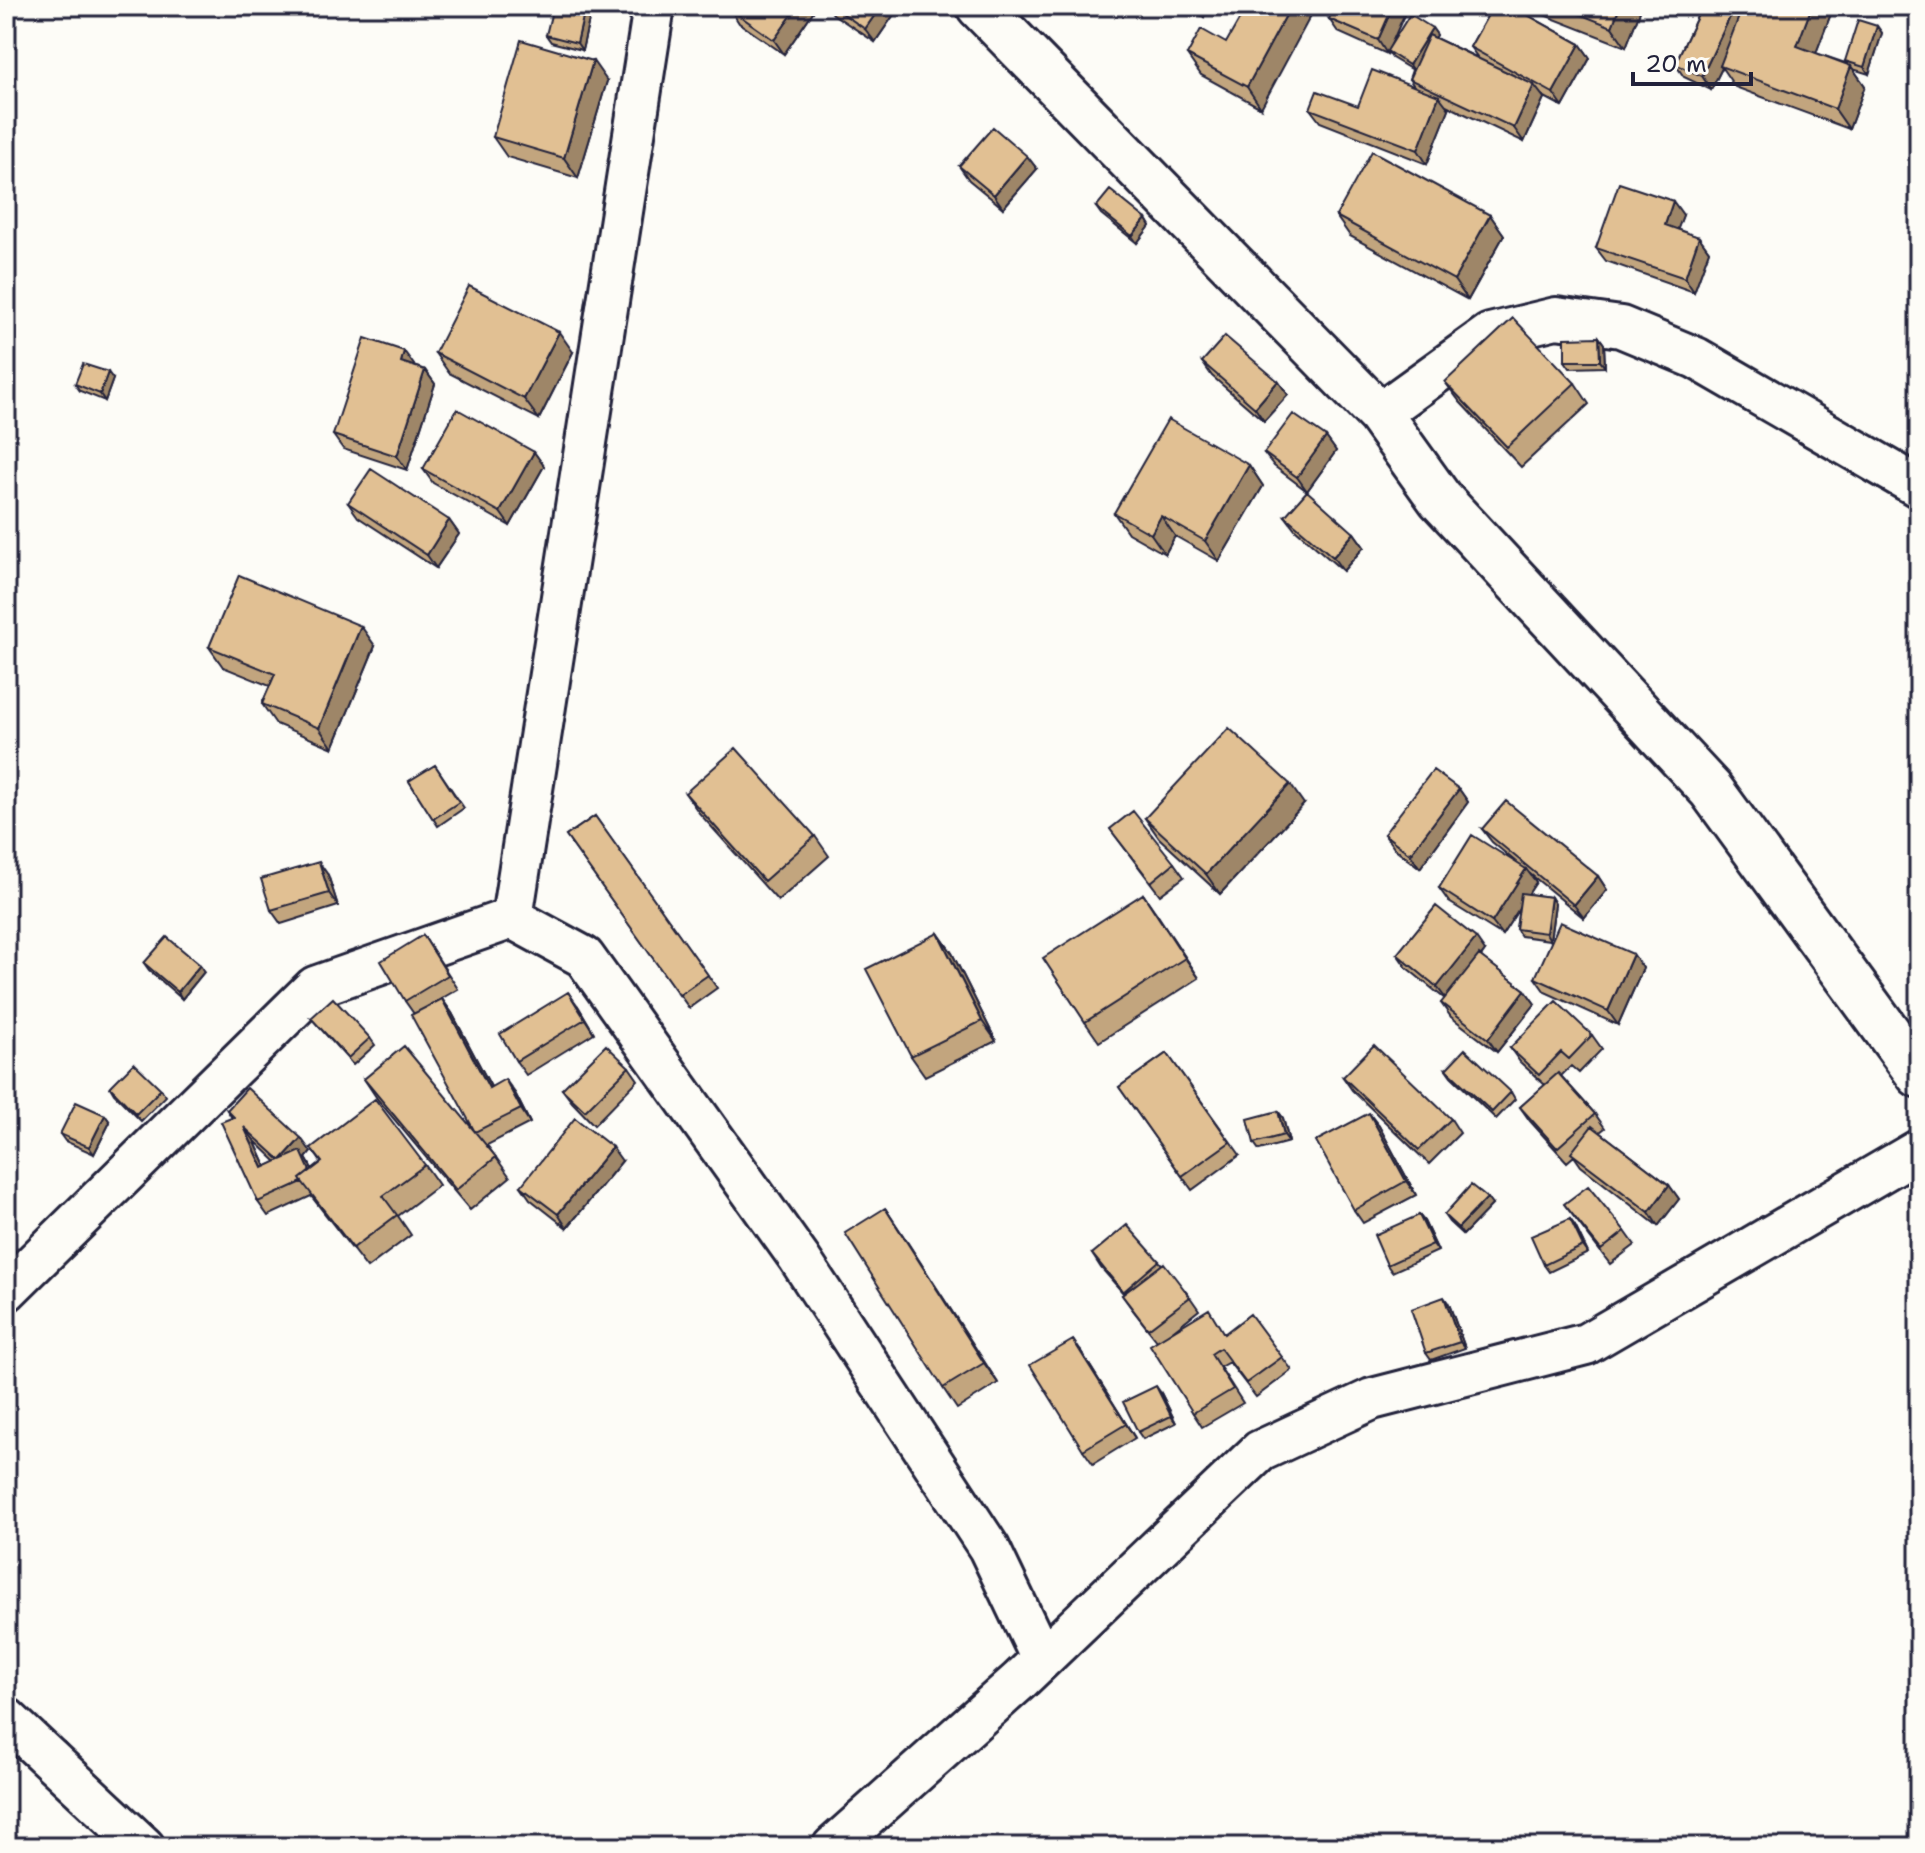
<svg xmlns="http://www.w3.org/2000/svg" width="1925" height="1853" font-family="'Shantell Sans',sans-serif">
<rect width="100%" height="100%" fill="#fdfcf7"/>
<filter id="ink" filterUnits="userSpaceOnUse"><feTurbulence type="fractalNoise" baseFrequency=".0125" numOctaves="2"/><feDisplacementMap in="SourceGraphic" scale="16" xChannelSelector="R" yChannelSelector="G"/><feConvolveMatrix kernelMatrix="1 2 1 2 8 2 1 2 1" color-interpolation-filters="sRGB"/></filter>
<g filter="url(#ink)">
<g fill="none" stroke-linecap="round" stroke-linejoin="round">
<g stroke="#22223b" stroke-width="46">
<path id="minor" d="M1379 414 1490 334 1556 318 1621 327 1696 358 1919 487
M512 918 584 957 799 1258 989 1548 1042 1659
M6 1291 315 987 512 918 654 6
M6 1718 144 1847
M833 1847 1019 1681 1260 1451 1372 1399 1586 1344 1919 1150"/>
</g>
<g stroke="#22223b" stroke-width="50">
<path id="secondary" d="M979 6 1379 414 1440 499 1711 790 1919 1075"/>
</g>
<use href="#minor" stroke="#fdfcf7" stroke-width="40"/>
<use href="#secondary" stroke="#fdfcf7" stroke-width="44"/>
</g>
<path fill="#c2a57e" stroke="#22223b" stroke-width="2" fill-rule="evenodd" d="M817 6 784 54 739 23 730 9Z
M828 6H894L897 10 875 42 833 14Z
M1181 6H1209L1204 17Z
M1493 6H1642L1626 47 1524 7 1522 12 1580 44 1590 58 1563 107 1541 95 1544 98 1524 142 1446 105 1449 109 1427 164 1320 122 1310 109 1358 106 1414 86 1409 79 1412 70 1392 58 1388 52 1387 54 1338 32 1329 19 1391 45 1432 28 1437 35 1435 38 1478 58 1470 47Z
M1702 6H1828L1832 11 1816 53 1848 64 1845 61 1877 26 1882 33 1869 74 1853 69 1865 86 1849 129 1735 87 1722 68 1711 90 1684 77 1675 64Z
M589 20 582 50 551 42 546 35Z
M1226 43 1261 108 1201 75 1187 55Z
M607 81 578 178 507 157 493 137Z
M1027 156 1037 169 1003 208 969 180 959 166Z
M1096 207 1146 219 1150 226 1137 243 1101 214Z
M1490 215 1504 235 1468 300 1350 236 1336 216Z
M1683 215 1677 230 1699 237 1709 251 1694 292 1606 261 1596 248Z
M1599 337 1604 344 1605 367 1570 368 1565 361Z
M573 352 539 419 449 373 435 353Z
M1202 362 1278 381 1288 395 1264 421 1212 376Z
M414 365 413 366 425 370 435 384 407 470 343 449 333 435Z
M113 379 105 401 80 391 75 384Z
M1445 382 1575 383 1589 404 1521 467 1460 402Z
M1326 437 1336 451 1307 491 1274 466 1264 453Z
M534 452 544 466 510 526 433 483 423 469Z
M1249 465 1263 486 1219 561 1175 536 1165 554 1128 533 1114 513Z
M348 503 449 520 459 534 436 568 358 517Z
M1285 516 1354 533 1364 547 1343 571 1295 529Z
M375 646 333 748 276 724 262 704 270 686 223 667 209 647Z
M435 765 464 808 438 826 409 781Z
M1459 789 1468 802 1420 868 1394 848 1384 834Z
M685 793 815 836 829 856 778 901 699 813Z
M1304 804 1220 894 1159 838 1145 818Z
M595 816 717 988 689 1008 566 836Z
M1110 829 1174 863 1184 877 1160 895Z
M1482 829 1598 876 1607 890 1584 918 1529 873 1536 882 1528 894 1551 897 1555 904 1550 940 1521 936 1516 929 1519 908 1502 935 1449 902 1439 888 1516 862 1492 842Z
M328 875 338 906 281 924 271 910Z
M1143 894 1199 978 1099 1042 1085 1022Z
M938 933 952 953 996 1041 925 1076 911 1056Z
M423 935 458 989 427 1007 442 999 452 1013 491 1087 515 1093 530 1123 487 1145 510 1177 470 1210 378 1100 364 1079 474 1130 414 1014 405 1001Z
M1485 951 1481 957 1525 990 1535 1004 1497 1052 1451 1017 1441 1003 1445 999 1407 968 1397 954Z
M1633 954 1643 968 1618 1025 1545 992 1535 978Z
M144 963 204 972 182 999 149 970Z
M578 1006 594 1033 526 1075 516 1061Z
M311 1018 370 1038 375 1045 353 1065Z
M1592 1035 1602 1049 1579 1073 1571 1066 1561 1076 1595 1114 1605 1128 1600 1132 1669 1185 1679 1199 1658 1226 1581 1166 1574 1156 1567 1162 1530 1121 1520 1107 1545 1085 1520 1062 1510 1048Z
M1167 1053 1240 1155 1192 1190 1119 1087Z
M629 1067 638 1080 594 1125 572 1102 562 1089Z
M1446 1069 1511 1092 1515 1099 1496 1119 1451 1076Z
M1343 1077 1451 1119 1460 1133 1429 1164 1352 1090Z
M110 1087 161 1089 166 1096 141 1121 114 1094Z
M227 1110 311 1152 306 1158 312 1169 321 1162 311 1148 425 1165 439 1185 398 1216 411 1235 367 1268 311 1196 268 1216 258 1202 232 1118ZM254 1140 277 1162 266 1167Z
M1278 1111 1283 1118 1289 1142 1259 1150 1254 1143Z
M105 1115 110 1122 94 1154 65 1141 60 1134Z
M1379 1126 1416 1195 1363 1223 1354 1210Z
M622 1161 567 1228 530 1199 521 1186Z
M1564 1204 1625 1231 1635 1245 1610 1264Z
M1492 1205 1463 1235 1449 1222 1444 1215Z
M885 1208 998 1383 957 1409 943 1388Z
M1419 1215 1424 1221 1438 1251 1392 1272 1387 1265Z
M1570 1219 1575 1226 1588 1253 1549 1272 1544 1265Z
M1092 1254 1159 1261 1190 1297 1199 1310 1170 1333H1225L1282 1357 1292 1370 1256 1397 1229 1362 1220 1367 1243 1403 1202 1427 1193 1413 1157 1341 1132 1309 1122 1295 1124 1294 1101 1268Z
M1449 1304 1465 1348 1431 1360 1426 1353Z
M1082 1353 1135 1438 1093 1464 1083 1450Z
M1161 1393 1176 1423 1143 1439 1138 1432Z"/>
<path fill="#9e8667" stroke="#22223b" stroke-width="2" d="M798 6H817L784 54 774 40Z
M881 6H894L897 10 875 42 865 29Z
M1201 6H1209L1204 17 1199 10Z
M1291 6H1316L1261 108 1247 87Z
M1393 6H1408L1387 54 1378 40Z
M1620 6H1642L1626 47 1612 27Z
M1735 6H1752L1720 66 1722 68 1711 90 1702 76Z
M1812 6H1828L1832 11 1811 66 1797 46Z
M584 13 589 20 582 50 577 43Z
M1877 26 1882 33 1869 74 1864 67Z
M1432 28 1437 35 1414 72 1409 65Z
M1580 44 1590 58 1563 107 1553 93Z
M593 61 607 81 578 178 564 158Z
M1851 66 1865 86 1849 129 1835 109Z
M1534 85 1544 98 1524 142 1514 128Z
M1439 96 1449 109 1427 164 1418 150Z
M1027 156 1037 169 1003 208 994 195Z
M1673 201 1683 215 1674 239 1665 225Z
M1490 215 1504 235 1468 300 1454 280Z
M1146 219 1150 226 1137 243 1132 236Z
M1699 237 1709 251 1694 292 1685 278Z
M559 332 573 352 539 419 524 399Z
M1599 337 1604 344 1605 367 1600 361Z
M404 351 414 365 410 376 401 362Z
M425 370 435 384 407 470 397 456Z
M108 372 113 379 105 401 100 394Z
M1278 381 1288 395 1264 421 1255 408Z
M1326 437 1336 451 1307 491 1297 477Z
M534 452 544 466 510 526 500 512Z
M1249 465 1263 486 1219 561 1205 541Z
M1161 516 1175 536 1165 554 1151 534Z
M449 520 459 534 436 568 427 555Z
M1354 533 1364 547 1343 571 1333 557Z
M361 626 375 646 333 748 319 728Z
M1290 784 1304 804 1220 894 1206 874Z
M1459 789 1468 802 1420 868 1410 854Z
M319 862 328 875 338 906 329 893Z
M1526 869 1536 882 1502 935 1492 922Z
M1598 876 1607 890 1584 918 1574 905Z
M1143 894 1157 914 1199 978 1185 958Z
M1551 897 1555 904 1550 940 1546 933Z
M938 933 952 953 996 1041 982 1021Z
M1476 938 1485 951 1447 1000 1437 987Z
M1633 954 1643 968 1618 1025 1608 1011Z
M200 965 204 972 182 999 178 992Z
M1525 990 1535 1004 1497 1052 1488 1039Z
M568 992 578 1006 594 1033 585 1019Z
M442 999 452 1013 499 1102 489 1088Z
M505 1079 515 1093 530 1123 521 1109Z
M6 1100 14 1111 6 1126Z
M1278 1111 1283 1118 1289 1142 1284 1135Z
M1369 1113 1379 1126 1416 1195 1406 1181Z
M105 1115 110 1122 94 1154 89 1147Z
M244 1127 254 1140 273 1182 263 1168Z
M301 1138 311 1152 306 1158 310 1165 322 1191 281 1160Z
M612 1147 622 1161 567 1228 558 1214Z
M1669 1185 1679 1199 1658 1226 1649 1212Z
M1487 1198 1492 1205 1463 1235 1458 1228Z
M885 1208 899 1229 998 1383 984 1363Z
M1419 1215 1424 1221 1438 1251 1433 1244Z
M1570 1219 1575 1226 1588 1253 1583 1246Z
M1444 1297 1449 1304 1465 1348 1460 1342Z
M1073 1340 1082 1353 1135 1438 1126 1424Z
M1156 1386 1161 1393 1176 1423 1171 1416Z"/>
<path fill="#e1c093" stroke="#22223b" stroke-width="2" fill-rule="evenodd" d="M732 6H798L774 40 730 9Z
M832 6H881L865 29Z
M1190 6H1201L1199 10Z
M1247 6H1291L1247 87 1187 55 1201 29 1226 43Z
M1334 6H1393L1378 40 1329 19Z
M1493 6H1511L1580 44 1553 93 1470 47Z
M1559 6H1620L1612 27Z
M1702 6H1735L1702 76 1675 64Z
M1743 6H1812L1797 46 1851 66 1835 109 1720 66Z
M553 7 584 13 577 43 546 35Z
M1410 14 1432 28 1409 65 1387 51Z
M1858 20 1877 26 1864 67 1845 61Z
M1429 35 1534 85 1514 128 1409 79Z
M521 40 593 61 564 158 493 137Z
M1372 70 1439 96 1418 150 1310 109 1317 91 1358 106Z
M993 127 1027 156 994 195 959 166Z
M1372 151 1490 215 1454 280 1336 216Z
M1619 183 1673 201 1665 225 1699 237 1685 278 1596 248Z
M1110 190 1146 219 1132 236 1096 207Z
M469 286 559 332 524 399 435 353Z
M1513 318 1575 383 1507 447 1445 382Z
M1225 336 1278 381 1255 408 1202 362Z
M1599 337 1600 361H1565V338Z
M365 338 404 351 401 362 425 370 397 456 333 435Z
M83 364 108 372 100 394 75 384Z
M457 409 534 452 500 512 423 469Z
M1293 414 1326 437 1297 477 1264 453Z
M1168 419 1249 465 1205 541 1161 516 1151 534 1114 513Z
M371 469 449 520 427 555 348 503Z
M1307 491 1354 533 1333 557 1285 516Z
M239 575 361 626 319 728 262 704 275 674 209 647Z
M1229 728 1290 784 1206 874 1145 818Z
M736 748 815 836 764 881 685 793Z
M435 765 459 802 433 819 409 781Z
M1433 770 1459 789 1410 854 1384 834Z
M1506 801 1598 876 1574 905 1482 829Z
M1133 811 1174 863 1151 882 1110 829Z
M595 816 708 975 679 995 566 836Z
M1472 835 1526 869 1492 922 1439 888Z
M319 862 329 893 271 910 261 879Z
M1521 893 1551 897 1546 933 1516 929Z
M1143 894 1185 958 1085 1022 1043 958Z
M1436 906 1476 938 1437 987 1397 954Z
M1560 922 1633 954 1608 1011 1535 978Z
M938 933 982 1021 911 1056 866 969Z
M423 935 448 975 405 1001 381 961Z
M167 937 200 965 178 992 144 963Z
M1479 955 1525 990 1488 1039 1441 1003Z
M568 992 585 1019 516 1061 500 1034Z
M333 998 370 1038 348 1058 311 1018Z
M442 999 489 1088 505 1079 521 1109 475 1132 411 1015Z
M1556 1001 1592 1035 1569 1059 1561 1052 1539 1075 1510 1048Z
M606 1045 629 1067 585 1111 562 1089Z
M1374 1045 1451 1119 1419 1150 1343 1077Z
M404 1046 496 1157 456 1190 364 1079Z
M1465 1049 1511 1092 1492 1112 1446 1069Z
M1167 1053 1230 1142 1182 1176 1119 1087Z
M134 1063 161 1089 136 1114 110 1087Z
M1558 1073 1595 1114 1557 1148 1520 1107Z
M247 1088 301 1138 281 1160 301 1151 310 1171 300 1179 302 1182 258 1202 221 1122 234 1117 227 1110ZM244 1127 280 1160 263 1168Z
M375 1099 425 1165 383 1196 397 1215 353 1248 300 1179 322 1162 311 1148Z
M76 1102 105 1115 89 1147 60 1134Z
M1278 1111 1284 1135 1254 1143 1248 1119Z
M1369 1113 1406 1181 1354 1210 1316 1141Z
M575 1118 612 1147 558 1214 521 1186Z
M1592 1126 1669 1185 1649 1212 1571 1153Z
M1471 1185 1487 1198 1458 1228 1444 1215Z
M1588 1186 1625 1231 1601 1250 1564 1204Z
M885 1208 984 1363 943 1388 845 1233Z
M1419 1215 1433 1244 1387 1265 1374 1235Z
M1570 1219 1583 1246 1544 1265 1531 1236Z
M1127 1225 1159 1261 1123 1292 1092 1254Z
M1164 1263 1190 1297 1148 1329 1122 1295Z
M1444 1297 1460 1342 1426 1353 1411 1309Z
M1209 1309 1224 1334 1250 1314 1282 1357 1246 1383 1220 1348 1211 1354 1233 1389 1193 1413 1150 1345Z
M1073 1340 1126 1424 1083 1450 1030 1365Z
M1156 1386 1171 1416 1138 1432 1123 1402Z"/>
</g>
<rect width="1925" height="1853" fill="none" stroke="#fdfcf7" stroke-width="32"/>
<rect x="16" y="16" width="1893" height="1821" fill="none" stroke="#22223b" stroke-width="3" filter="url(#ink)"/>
<path d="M1633 72v12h118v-12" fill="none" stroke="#22223b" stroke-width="4"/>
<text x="1645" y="72" font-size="24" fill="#22223b" stroke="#fdfcf7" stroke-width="6" paint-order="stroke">20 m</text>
</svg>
